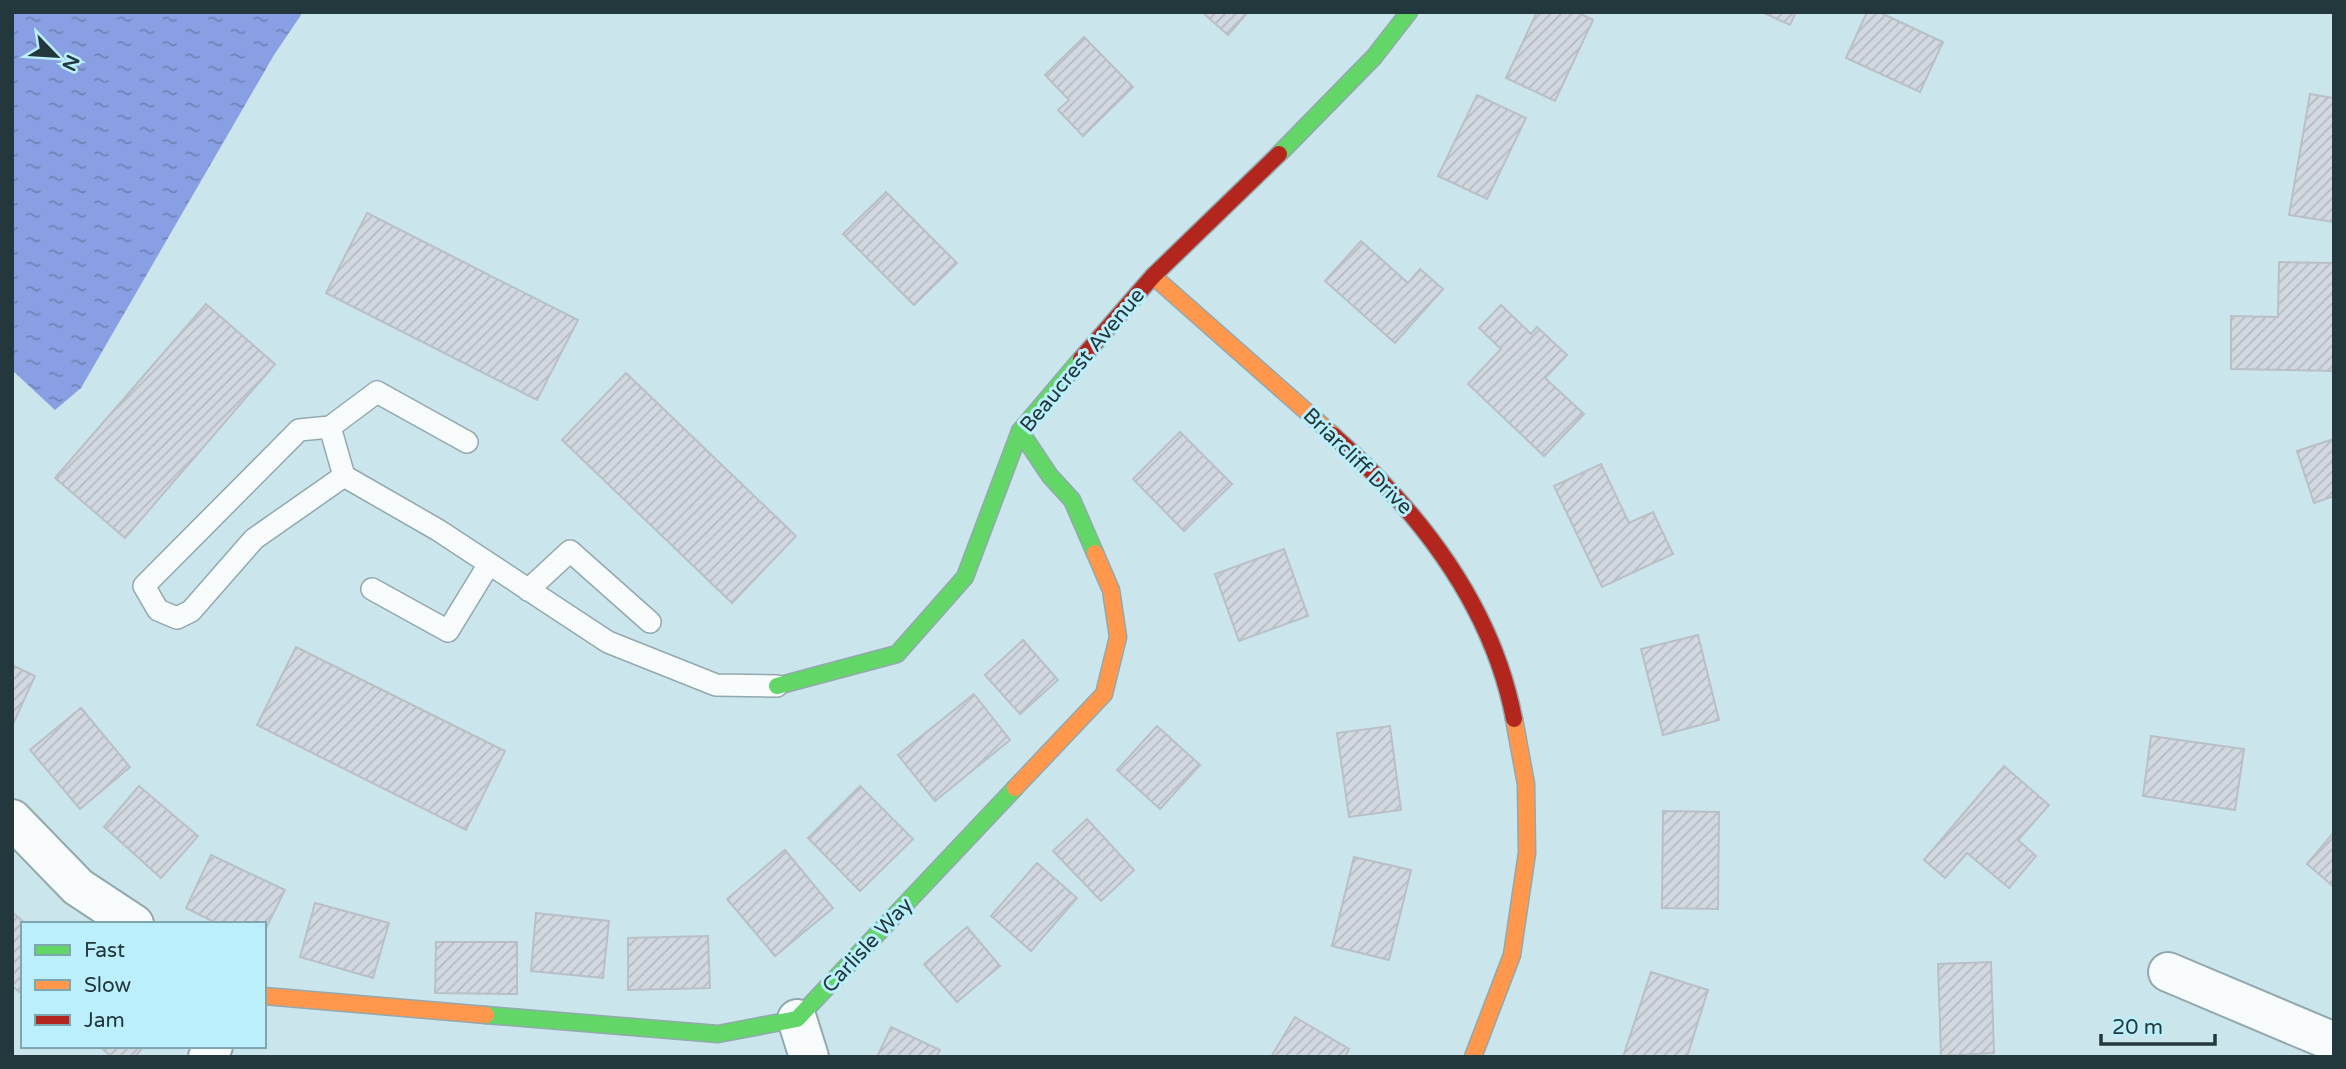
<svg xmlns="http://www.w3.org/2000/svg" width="2346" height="1069" font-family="'Varela Round',sans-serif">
<defs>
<pattern id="water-ripples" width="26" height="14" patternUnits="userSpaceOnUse" patternTransform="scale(1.75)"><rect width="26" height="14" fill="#889fe3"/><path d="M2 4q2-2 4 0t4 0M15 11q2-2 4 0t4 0" fill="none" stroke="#6f83b9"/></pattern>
<pattern id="building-hatch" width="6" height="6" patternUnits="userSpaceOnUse" patternTransform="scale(1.75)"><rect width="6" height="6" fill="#d2d8e0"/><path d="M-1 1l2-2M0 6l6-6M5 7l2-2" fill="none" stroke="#b4bac1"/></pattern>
</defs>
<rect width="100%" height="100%" fill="#cae6ec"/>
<path fill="url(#water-ripples)" d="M12 12H303L274 55 81 388 55 410 12 370Z"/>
<path fill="url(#building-hatch)" stroke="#b9bfc7" stroke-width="2" d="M1202 12H1248L1228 35Z
M1537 12H1577L1593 20 1555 101 1506 78Z
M1762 12H1796L1790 25Z
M1867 12H1879L1943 42 1920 92 1846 58Z
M1084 37 1133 87 1083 136 1058 110 1069 100 1045 75Z
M2310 94 2334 98V222L2289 215Z
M1477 95 1526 118 1487 199 1438 176Z
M886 192 957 263 914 305 843 234Z
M367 213 578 320 537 400 326 293Z
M1361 241 1408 283 1420 269 1443 289 1395 343 1325 281Z
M2279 262 2334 263V371L2231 369V316L2278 317Z
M206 304 275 364 125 538 55 478Z
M1501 305 1531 334 1537 327 1567 355 1545 378 1584 414 1544 456 1468 384 1501 349 1479 328Z
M626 373 796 536 732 603 562 440Z
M1180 432 1232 484 1184 531 1133 479Z
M2334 439V496L2314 503 2297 451Z
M1601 464 1629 523 1653 512 1673 554 1602 587 1554 486Z
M1284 549 1308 616 1239 641 1215 574Z
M1698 635 1719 720 1663 735 1641 649Z
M1023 640 1058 680 1020 714 985 675Z
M296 647 505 751 466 830 257 725Z
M12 665 35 676 12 726Z
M974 694 1010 740 935 801 898 755Z
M81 708 130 767 80 809 30 750Z
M1157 726 1200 765 1160 809 1117 770Z
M1390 726 1401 810 1349 817 1337 733Z
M2151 736 2244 749 2235 810 2143 796Z
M2004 766 2049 805 2018 840 2036 856 2009 888 1967 853 1945 878 1924 860Z
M139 786 198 836 161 878 104 827Z
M860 786 913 839 860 891 808 838Z
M1663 811 1719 812 1718 909 1662 908Z
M1087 819 1134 870 1101 901 1053 851Z
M2334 832V887L2307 864Z
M785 850 833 908 775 956 727 899Z
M211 855 285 890 264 932V924H218L186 908Z
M1354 857 1411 870 1389 960 1332 946Z
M1037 863 1077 898 1031 951 991 916Z
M315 903 389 923 373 978 300 957Z
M12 912 26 924H23V995L12 986Z
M536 913 609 921 603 978 531 971Z
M967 927 1000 966 957 1002 924 964Z
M708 936 710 988 628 990V938Z
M436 942H517V994L435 993Z
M1991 962 1994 1053 1941 1056 1938 964Z
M1651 972 1708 990 1687 1057H1623Z
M1295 1017 1349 1049 1345 1057H1271Z
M891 1027 940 1050 936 1057H877Z
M99 1046H144L135 1057H112Z"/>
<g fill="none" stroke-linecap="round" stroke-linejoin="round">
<g stroke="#92a8ad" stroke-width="24">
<path id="lane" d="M330 427 377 392 467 442
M344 476 330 427 299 430 144 586 158 610 177 618 191 611 254 539 344 476 438 530 608 642 716 685 777 686
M372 589 448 631 489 564
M528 590 570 551 650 622"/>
</g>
<g stroke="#92a8ad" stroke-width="42">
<path id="street" d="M12 819 78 887 134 924
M2168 972 2334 1042
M797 1019 809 1057
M208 1057 213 1046"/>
</g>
<g stroke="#92a8ad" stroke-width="19">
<path id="fast" d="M1279 154 1374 57 1409 12
M1020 431 1050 476 1072 500 1095 553
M777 686 897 654 965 577 1020 431 1081 359
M486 1015 718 1034 797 1019 1015 788"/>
</g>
<g stroke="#92a8ad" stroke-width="19">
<path id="slow" d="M1153 276 1333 435
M1015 788 1104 694 1118 637 1111 590 1095 553
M264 996 486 1015
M1473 1057 1512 955 1527 853 1526 784 1514 719"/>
</g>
<g stroke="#92a8ad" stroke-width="19">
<path id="jam" d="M1081 359 1153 276 1279 154
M1333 435C1418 510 1492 604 1514 719"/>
</g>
<use href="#lane" stroke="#f7fbfc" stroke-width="21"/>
<use href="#street" stroke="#f7fbfc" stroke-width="38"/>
<use href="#fast" stroke="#63d668" stroke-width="16"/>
<use href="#slow" stroke="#ff974d" stroke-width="16"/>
<use href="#jam" stroke="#b3261e" stroke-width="16"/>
</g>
<g text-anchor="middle" stroke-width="6" stroke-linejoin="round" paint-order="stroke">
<g font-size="21" fill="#23383d" stroke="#bbeffb">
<text transform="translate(1082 360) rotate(-50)" y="7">Beaucrest Avenue</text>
<text transform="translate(1358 461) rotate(44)" y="7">Briarcliff Drive</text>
<text transform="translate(867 945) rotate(-47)" y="7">Carlisle Way</text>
</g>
</g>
<rect width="2346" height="1069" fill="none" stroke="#23383d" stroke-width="28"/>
<rect x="21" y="922" width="245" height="126" fill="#bbeffb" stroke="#7ea6af" stroke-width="2"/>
<rect x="35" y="945" width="35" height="10" fill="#63d668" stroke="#7ea6af" stroke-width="2"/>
<text x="84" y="957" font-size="21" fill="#23383d">Fast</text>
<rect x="35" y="980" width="35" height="10" fill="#ff974d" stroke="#7ea6af" stroke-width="2"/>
<text x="84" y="992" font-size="21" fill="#23383d">Slow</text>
<rect x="35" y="1015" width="35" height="10" fill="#b3261e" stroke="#7ea6af" stroke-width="2"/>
<text x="84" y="1027" font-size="21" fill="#23383d">Jam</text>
<g transform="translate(56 56) rotate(115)" stroke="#bbeffb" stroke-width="5" paint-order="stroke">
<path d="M0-5L12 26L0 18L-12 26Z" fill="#23383d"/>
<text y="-10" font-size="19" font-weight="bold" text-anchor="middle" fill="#23383d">N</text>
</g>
<path d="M2101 1034v10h114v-10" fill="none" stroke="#23383d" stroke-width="3.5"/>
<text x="2112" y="1034" font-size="21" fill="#23383d" stroke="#bbeffb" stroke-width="5" paint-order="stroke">20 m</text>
</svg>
